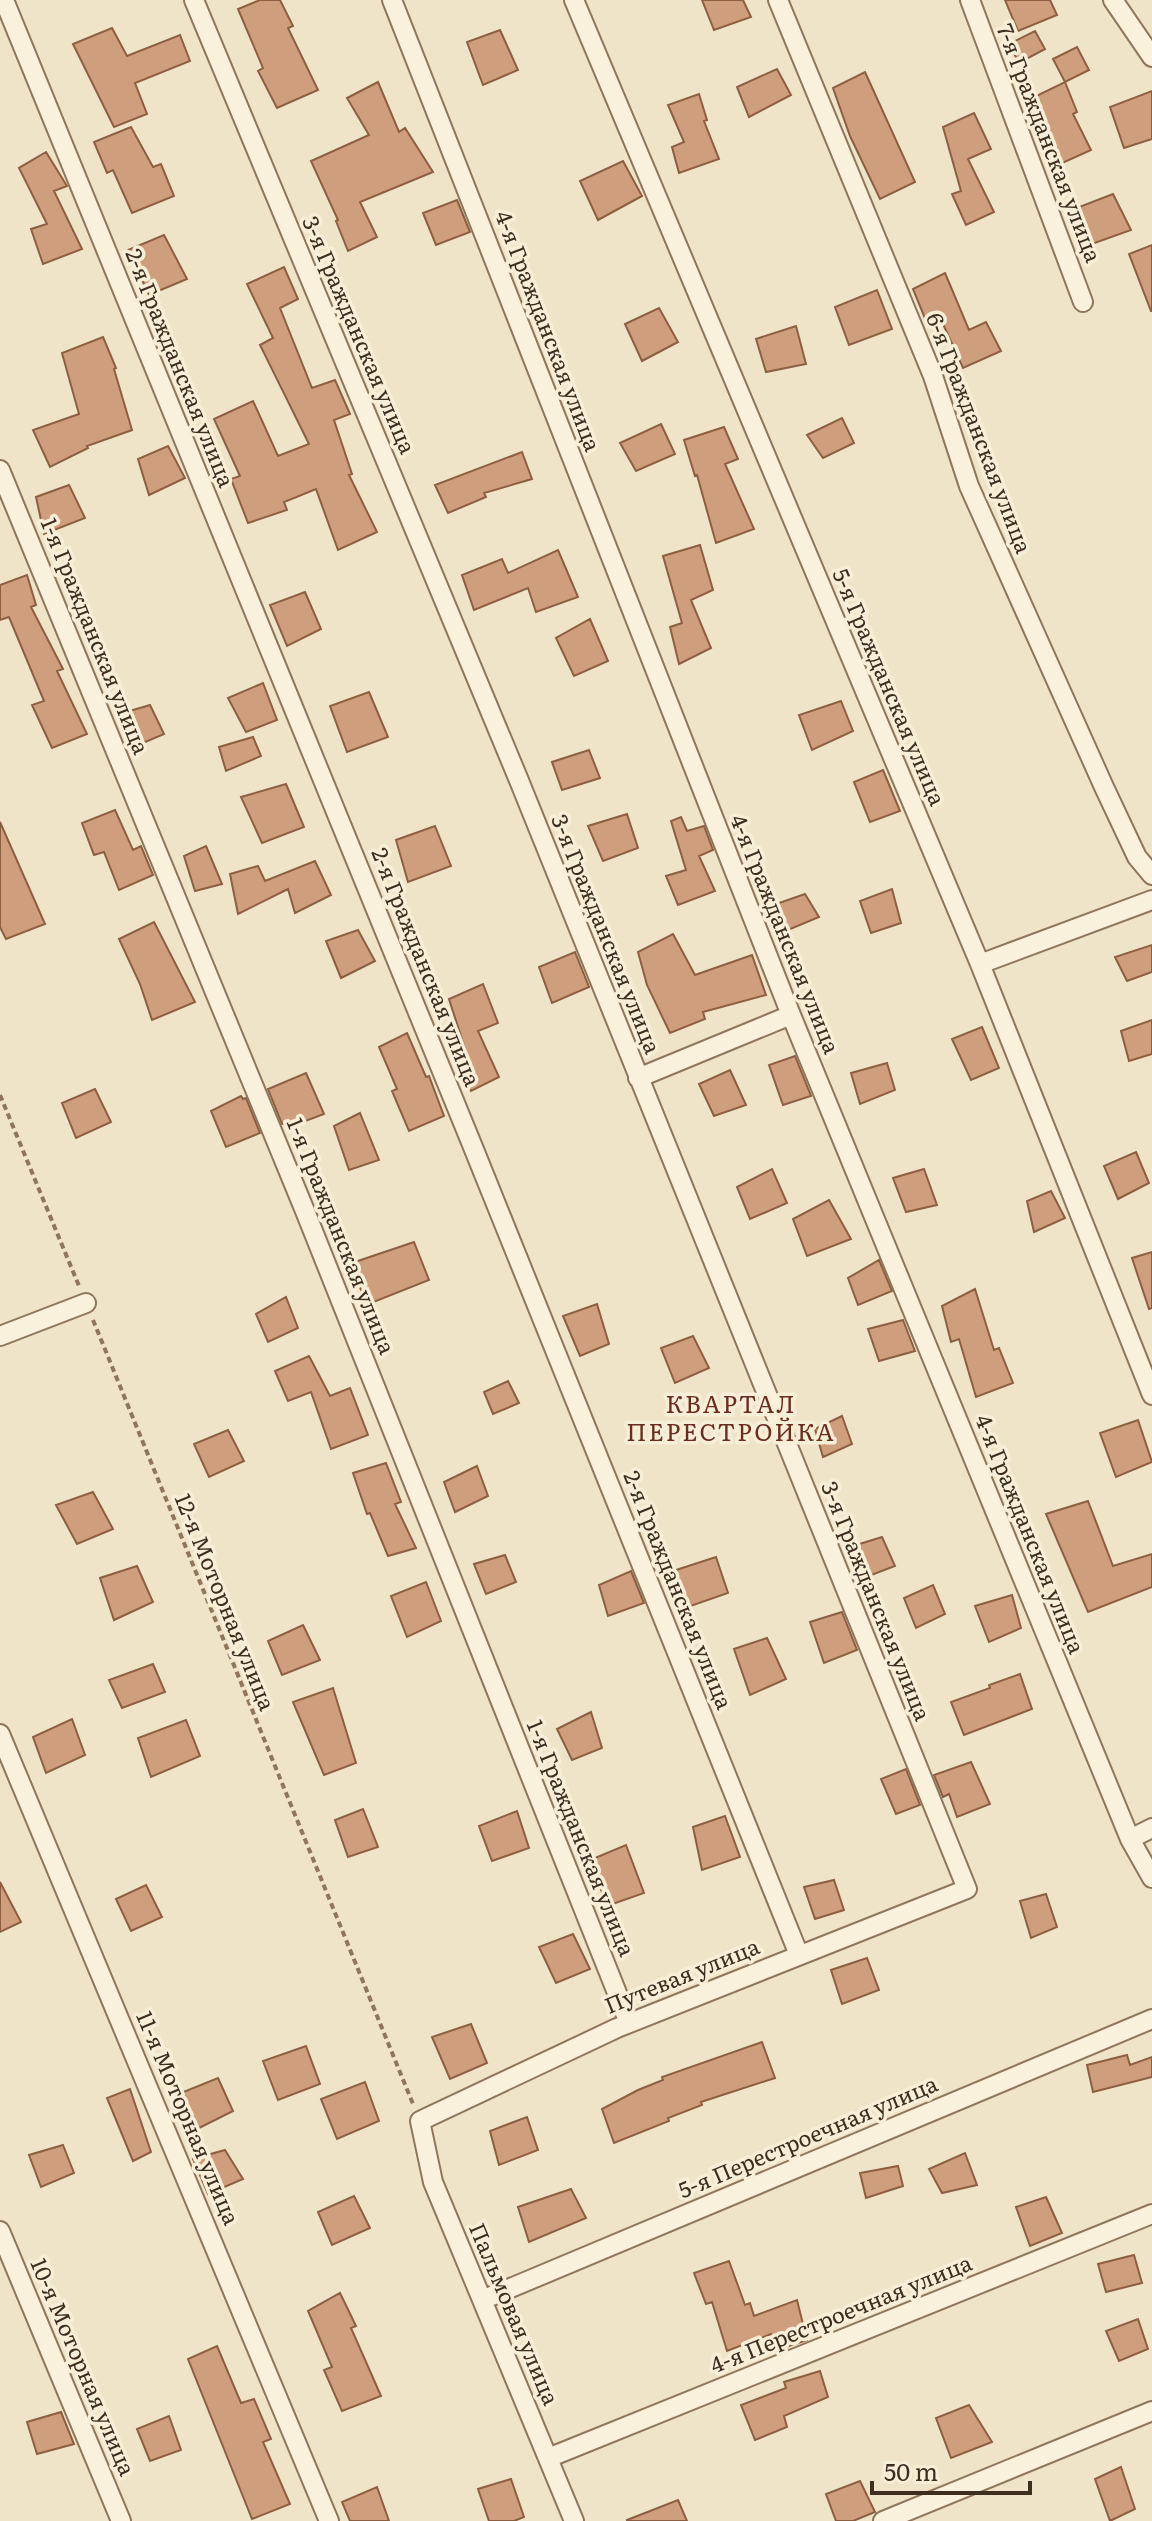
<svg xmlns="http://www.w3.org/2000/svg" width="1152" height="2521" font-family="Literata,serif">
<rect width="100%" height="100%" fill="#f0e4c8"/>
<path fill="#cf9f7d" stroke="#8d5f41" stroke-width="2" d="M260 0H280L293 26 288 28 318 90 277 108 258 71 263 68 238 9Z
M702 0H743L751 17 714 30Z
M1005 0H1050L1057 15 1018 31Z
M112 28 127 56 180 35 190 61 135 83 147 114 114 127 73 44Z
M500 30 518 70 483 85 467 42Z
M1035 31 1045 49 1019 63 1009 44Z
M1077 47 1089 70 1065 82 1053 59Z
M777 69 791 95 749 117 737 87Z
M865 72 915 182 880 199 850 136 833 88Z
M378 82 399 132 405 128 433 172 360 202 377 237 348 251 336 221 338 220 311 161 369 135 347 98Z
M1065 82 1077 112 1073 114 1091 150 1058 165 1042 126 1039 128 1026 101Z
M1152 91V139L1124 148 1110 107Z
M699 94 707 120 704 121 719 159 679 173 672 147 684 142 668 105Z
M974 113 991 149 968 159 994 212 966 225 952 194 961 191 943 127Z
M131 127 153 167 161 164 174 196 132 213 113 170 107 173 94 142Z
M46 152 67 186 54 191 82 249 43 264 31 229 47 224 19 168Z
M623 161 642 196 598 220 580 181Z
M1113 194 1131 230 1089 245 1074 209Z
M457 200 470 232 436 245 423 213Z
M164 235 187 279 149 295 128 250Z
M1152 245V311H1151L1129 254Z
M284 267 298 299 280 308 312 388 335 380 350 414 334 420 352 474 349 475 377 532 338 550 316 489 284 502 287 510 248 523 231 479 240 476 214 419 253 401 278 456 309 444 260 345 273 338 247 284Z
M945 273 969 330 986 322 1001 351 963 368 939 315 926 321 913 289Z
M877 290 892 329 849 345 835 307Z
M659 308 678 342 642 361 625 324Z
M796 326 806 364 766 372 756 339Z
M103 337 116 368 114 369 132 430 87 446 88 448 50 467 33 430 79 414 62 353Z
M842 418 854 443 823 458 807 435Z
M661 424 675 454 636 471 620 443Z
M724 427 738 459 725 464 754 529 716 543 697 475 695 476 684 440Z
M168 446 185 478 149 495 138 459Z
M522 452 532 479 484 493 486 497 448 513 435 485Z
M69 485 85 518 44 534 36 497Z
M700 545 713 590 691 600 711 648 679 664 670 627 682 623 663 556Z
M558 550 578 597 536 612 528 588 474 610 462 575 502 559 508 573Z
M27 575 36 605 31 607 63 669 57 671 87 734 52 748 32 705 44 701 9 617 0 620V585Z
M305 592 321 629 287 646 270 605Z
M590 619 608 661 574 676 556 638Z
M263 683 277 720 246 732 228 698Z
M369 692 388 737 347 752 330 706Z
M841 701 853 731 812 750 799 715Z
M150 705 164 734 134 747 123 713Z
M253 737 261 756 226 771 219 747Z
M589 750 600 778 562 790 552 762Z
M883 770 900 811 870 822 854 782Z
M286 784 304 827 262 843 241 797Z
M115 810 133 850 141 846 153 875 119 890 104 852 94 855 82 823Z
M627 814 638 848 603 861 588 826Z
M681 817 687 831 704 826 713 850 699 856 715 891 678 905 666 876 686 870 671 821Z
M0 822 45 924 6 939 0 927Z
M435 826 451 866 408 882 396 840Z
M206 846 222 884 195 891 184 856Z
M315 861 331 895 295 913 288 889 238 914 230 874 258 866 265 881Z
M892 889 901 923 871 933 860 901Z
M805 894 819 917 788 930 776 904Z
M154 922 195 1002 152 1020 140 984 119 939Z
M358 930 375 961 341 978 326 941Z
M673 934 695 975 752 955 766 995 703 1012 705 1019 670 1033 647 985 638 952Z
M1152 945V972L1127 981 1115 957Z
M575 952 589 987 552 1003 539 967Z
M483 984 498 1023 478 1031 499 1077 471 1091 457 1059 467 1055 449 999Z
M1152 1020V1054L1129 1061 1121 1031Z
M982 1027 999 1068 971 1080 952 1039Z
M407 1033 426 1077 429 1076 444 1116 409 1131 392 1091 397 1089 379 1047Z
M795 1056 811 1096 783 1105 769 1065Z
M887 1063 895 1090 860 1104 851 1073Z
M730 1070 746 1105 714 1116 699 1084Z
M306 1073 324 1114 287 1128 285 1123 282 1124 268 1089Z
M95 1089 111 1122 76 1138 62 1103Z
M241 1096 243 1099 246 1098 260 1133 226 1147 211 1111Z
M360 1113 379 1160 349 1170 334 1126Z
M1136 1152 1149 1183 1118 1199 1104 1166Z
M772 1169 787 1203 750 1219 737 1187Z
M924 1169 937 1205 906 1212 893 1178Z
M1051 1191 1065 1218 1034 1232 1027 1201Z
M829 1200 851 1239 807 1256 793 1219Z
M414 1242 429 1280 366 1305 352 1263Z
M1152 1252V1308L1149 1309 1132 1258Z
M879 1260 892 1291 858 1305 848 1278Z
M975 1289 994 1350 999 1348 1013 1383 976 1397 959 1339 951 1342 942 1306Z
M286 1297 298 1328 268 1342 256 1314Z
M597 1304 609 1344 580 1356 563 1316Z
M903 1320 915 1351 879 1361 868 1329Z
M693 1336 709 1368 675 1383 661 1348Z
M309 1356 330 1396 350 1388 368 1435 331 1449 311 1392 288 1401 275 1371Z
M508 1381 519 1403 493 1414 484 1392Z
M842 1416 852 1444 823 1457 815 1429Z
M1138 1420 1152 1462 1116 1477 1100 1433Z
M228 1430 244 1461 209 1477 194 1444Z
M386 1463 401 1502 395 1504 416 1548 388 1556 370 1513 367 1514 353 1473Z
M477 1466 488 1496 455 1512 444 1482Z
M93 1492 113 1529 77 1544 56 1505Z
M1088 1501 1113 1566 1152 1554V1587L1088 1612 1046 1514Z
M882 1537 895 1566 861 1579 850 1547Z
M505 1555 516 1582 486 1594 474 1564Z
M716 1557 728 1593 682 1609 670 1572Z
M137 1566 153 1602 114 1620 100 1578Z
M631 1571 644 1603 608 1616 599 1585Z
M426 1582 441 1621 407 1637 391 1596Z
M933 1585 945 1614 916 1628 904 1598Z
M1012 1595 1021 1628 989 1642 975 1606Z
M842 1612 857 1650 824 1663 810 1622Z
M303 1625 320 1660 282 1675 268 1641Z
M767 1638 786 1679 750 1695 734 1649Z
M153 1664 165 1692 122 1708 109 1680Z
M1020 1674 1032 1709 964 1735 951 1702 990 1688 989 1685Z
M333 1688 356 1763 324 1775 293 1702Z
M591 1712 602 1748 572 1760 557 1729Z
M72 1719 85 1755 46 1773 33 1737Z
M186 1720 200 1756 151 1777 138 1738Z
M971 1762 990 1804 957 1817 949 1794 943 1797 934 1775Z
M906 1769 920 1805 896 1814 881 1779Z
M363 1809 378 1847 348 1857 335 1820Z
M517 1811 529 1848 492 1861 479 1826Z
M725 1816 740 1857 702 1870 693 1827Z
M626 1845 644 1893 607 1906 590 1860Z
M834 1880 844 1910 815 1919 804 1887Z
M0 1882 21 1922 0 1932Z
M146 1885 162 1917 131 1931 116 1899Z
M1046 1894 1057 1927 1031 1938 1020 1901Z
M573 1934 590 1969 556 1983 539 1947Z
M867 1958 879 1990 842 2004 831 1970Z
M471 2024 487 2063 450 2079 432 2037Z
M762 2042 775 2078 701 2102 702 2105 668 2118 669 2121 614 2143 602 2109 638 2090 663 2080 662 2077Z
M306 2046 320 2084 278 2100 263 2061Z
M1127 2055 1130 2065 1152 2057V2077L1093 2092 1087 2065Z
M218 2078 233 2111 191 2132 176 2095Z
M365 2082 379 2121 337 2139 321 2099Z
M130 2089 151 2152 133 2161 107 2098Z
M527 2117 538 2150 499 2165 490 2131Z
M63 2145 74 2173 41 2187 29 2155Z
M225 2150 243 2179 208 2194 193 2159Z
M965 2153 977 2185 942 2193 929 2169Z
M898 2166 903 2186 866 2198 860 2173Z
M571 2189 586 2218 529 2242 518 2207Z
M354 2196 370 2228 332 2245 318 2212Z
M1046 2197 1062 2233 1030 2246 1016 2207Z
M1134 2255 1142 2283 1106 2292 1098 2264Z
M729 2261 745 2305 750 2303 754 2316 797 2300 807 2340 777 2350 771 2334 727 2351 712 2302 706 2304 694 2273Z
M340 2293 356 2326 351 2328 381 2396 342 2411 324 2370 332 2367 308 2311Z
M1138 2319 1148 2349 1119 2361 1106 2331Z
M217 2346 241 2403 254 2399 271 2439 263 2442 290 2504 252 2519 188 2359Z
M820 2371 828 2397 784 2416 787 2427 755 2440 741 2405 786 2388 784 2382Z
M969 2405 992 2442 951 2458 936 2418Z
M61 2412 74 2444 37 2454 27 2422Z
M169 2416 181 2450 150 2461 137 2429Z
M1121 2467 1135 2509 1110 2521 1095 2479Z
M511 2479 524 2517 514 2521H489L478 2489Z
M860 2481 875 2512 853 2521H836L826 2494Z
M377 2487 389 2521H350L342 2502Z
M678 2500 687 2521H627V2520Z"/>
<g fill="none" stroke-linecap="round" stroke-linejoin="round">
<g stroke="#8d765c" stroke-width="22">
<path id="street" d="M4 0 473 1147 799 1955
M194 0 518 778 967 1889 617 2028 420 2121 433 2182 574 2521
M392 0 791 1015 1130 1839 1152 1878
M574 0 980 964 1152 1395
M778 0 933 376 969 486 1104 787 1137 857 1152 875
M970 0 1083 302
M1113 0 1152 57
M0 470 305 1211 629 2023
M980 964 1152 900
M638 1078 791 1015
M0 1336 86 1303
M0 1734 329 2521
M1130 1839 1152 1828
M0 2231 121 2521
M482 2300 1152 2019
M548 2458 1152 2214
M883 2521 1152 2411"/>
</g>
<path stroke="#8d765c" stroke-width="4" stroke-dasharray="6 4" stroke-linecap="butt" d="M0 1095 79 1286
M93 1320 413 2104"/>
<use href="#street" stroke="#faf1dc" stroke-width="18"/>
</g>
<g text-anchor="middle" stroke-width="7" stroke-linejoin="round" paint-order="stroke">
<g font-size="22" fill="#3d2e20" stroke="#f7eed8">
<text transform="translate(1049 143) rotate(69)" y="8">7-я Гражданская улица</text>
<text transform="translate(548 331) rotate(69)" y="8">4-я Гражданская улица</text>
<text transform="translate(359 335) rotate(67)" y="8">3-я Гражданская улица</text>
<text transform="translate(180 368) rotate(68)" y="8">2-я Гражданская улица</text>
<text transform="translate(979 433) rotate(69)" y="8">6-я Гражданская улица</text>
<text transform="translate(95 636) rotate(68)" y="8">1-я Гражданская улица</text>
<text transform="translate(889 687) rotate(67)" y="8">5-я Гражданская улица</text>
<text transform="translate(606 934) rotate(68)" y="8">3-я Гражданская улица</text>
<text transform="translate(785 934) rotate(68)" y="8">4-я Гражданская улица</text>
<text transform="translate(426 967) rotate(68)" y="8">2-я Гражданская улица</text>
<text transform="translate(341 1236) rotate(68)" y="8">1-я Гражданская улица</text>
<text transform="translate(1030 1534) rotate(68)" y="8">4-я Гражданская улица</text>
<text transform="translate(678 1590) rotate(68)" y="8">2-я Гражданская улица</text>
<text transform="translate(876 1601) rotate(68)" y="8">3-я Гражданская улица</text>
<text transform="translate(225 1602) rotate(68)" y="8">12-я Моторная улица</text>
<text transform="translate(581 1838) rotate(68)" y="8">1-я Гражданская улица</text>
<text transform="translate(682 1976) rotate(-22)" y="8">Путевая улица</text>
<text transform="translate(188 2118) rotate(67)" y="8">11-я Моторная улица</text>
<text transform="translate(808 2137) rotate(-23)" y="8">5-я Перестроечная улица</text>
<text transform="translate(514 2314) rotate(67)" y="8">Пальмовая улица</text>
<text transform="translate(841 2314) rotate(-22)" y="8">4-я Перестроечная улица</text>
<text transform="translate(83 2367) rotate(67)" y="8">10-я Моторная улица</text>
</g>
<g font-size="24" letter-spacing="2" fill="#6b2e1e" stroke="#f7eed8">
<text x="731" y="1413">КВАРТАЛ<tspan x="731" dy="28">ПЕРЕСТРОЙКА</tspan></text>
</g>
</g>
<path d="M872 2481v12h158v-12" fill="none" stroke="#3d2e20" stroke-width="4"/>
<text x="884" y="2481" font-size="24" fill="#3d2e20" stroke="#f7eed8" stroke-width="6" paint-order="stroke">50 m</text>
</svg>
